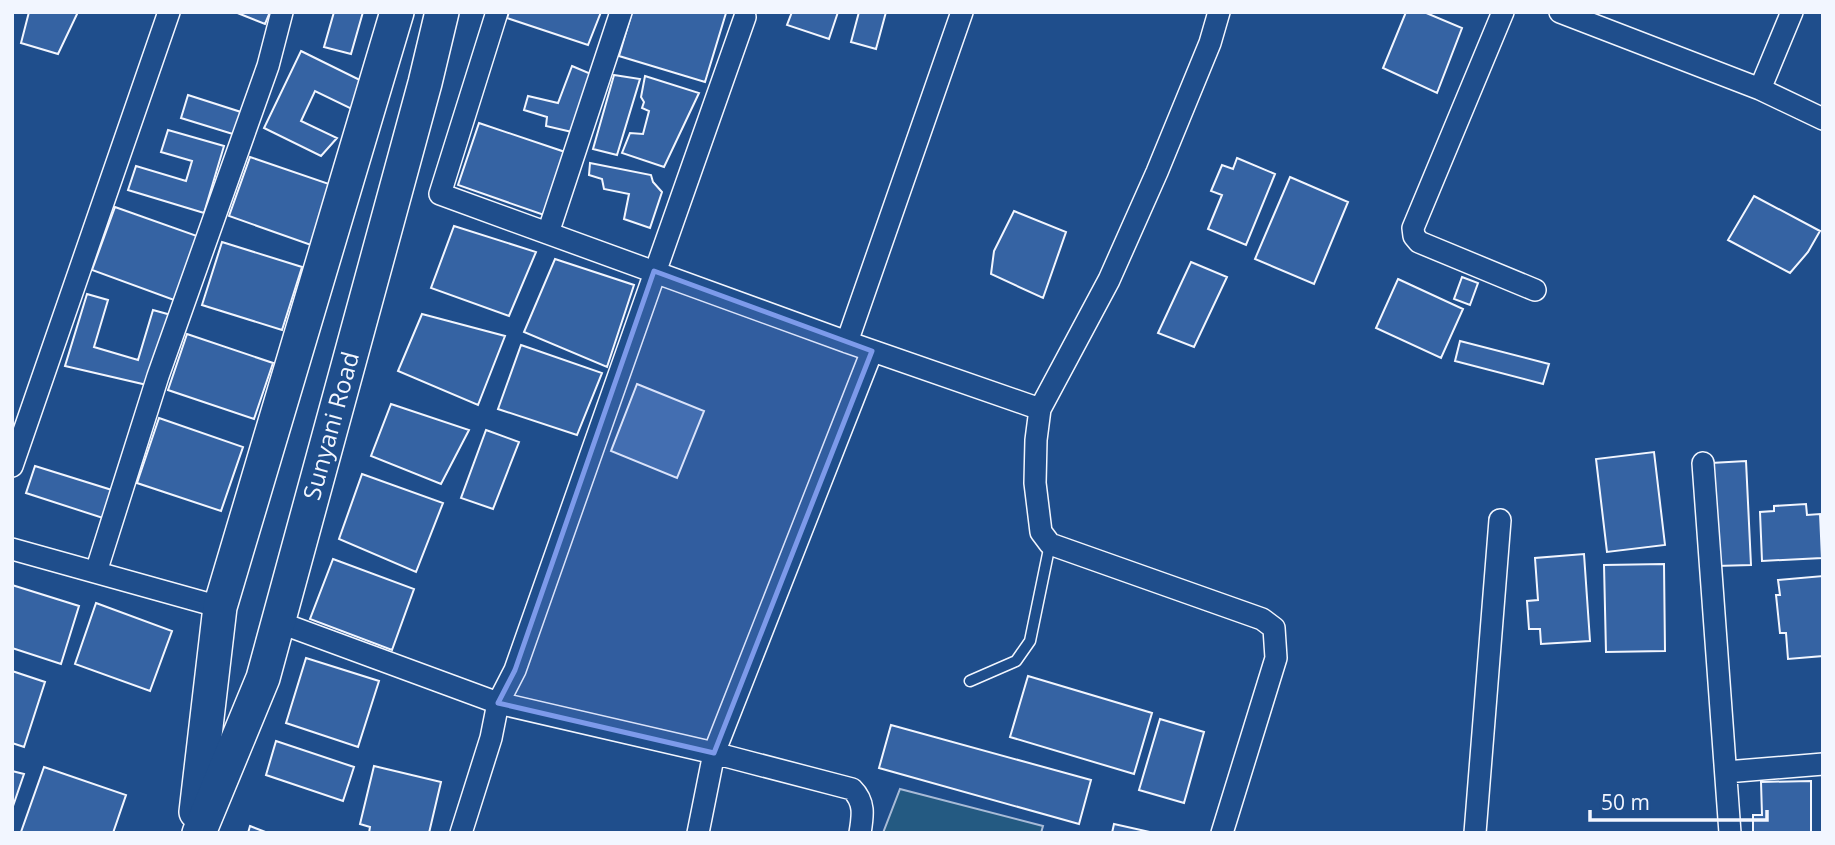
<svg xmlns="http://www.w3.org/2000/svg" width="1835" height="845" font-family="'Open Sans',sans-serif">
<rect width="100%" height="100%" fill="#1f4e8c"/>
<path fill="#245a82" stroke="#a8bbd7" stroke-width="2" d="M900 789 1043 826 1041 833H883Z"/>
<path fill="#3563a3" stroke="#f2f6ff" stroke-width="2" d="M29 12H78L58 54 21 43Z
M235 12H270L265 24Z
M334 12H363L351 54 324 47Z
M509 12H601L588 45 507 18Z
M632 12 726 13 705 82 619 56Z
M792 12H838L829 39 787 25Z
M859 12H886L876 49 851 42Z
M1406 12H1424L1462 28 1437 93 1383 68Z
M301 51 370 85 358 112 315 91 301 121 337 138 321 156 264 128Z
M572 66 591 74 572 132 546 126 547 117 524 110 528 96 558 103Z
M614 75 640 79 617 155 593 149Z
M645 76 699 93 664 167 622 153 630 133 643 134 649 111 642 108 644 102 641 97Z
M188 95 244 113 236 135 181 118Z
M479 123 565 152 544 215 458 185Z
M168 130 224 146 204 213 128 190 136 166 186 181 192 161 161 152Z
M250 157 332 185 311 245 229 216Z
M1237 158 1275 174 1246 245 1208 229 1222 195 1211 191 1222 165 1233 169Z
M590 163 651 175 653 182 662 192 650 228 624 219 629 194 604 189 602 179 589 175Z
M1290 177 1348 202 1314 284 1255 259Z
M1754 196 1820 231 1808 252 1790 273 1728 240Z
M115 207 197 236 174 300 92 270Z
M1014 211 1066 232 1043 298 991 274 994 251Z
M454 226 536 252 509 316 431 288Z
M222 242 302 267 282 330 202 305Z
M555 259 634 285 607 367 524 332Z
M1191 262 1227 277 1194 347 1158 333Z
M1462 277 1478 283 1470 305 1454 299Z
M1398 279 1463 309 1441 358 1376 328Z
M87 294 108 300 94 347 138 360 153 310 171 315 147 385 65 366Z
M422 314 505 336 478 405 398 371Z
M187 334 273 363 254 419 168 390Z
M1460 341 1549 364 1543 384 1455 361Z
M521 345 602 373 577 435 498 409Z
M637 384 704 411 677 478 611 451Z
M391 404 469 430 441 484 371 456Z
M159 418 243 447 221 511 137 483Z
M486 430 519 442 493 509 461 498Z
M1654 452 1665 545 1607 552 1596 459Z
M1746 461 1751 565 1716 566 1711 463Z
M35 466 115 491 106 519 26 493Z
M362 474 443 503 416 572 339 539Z
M1806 504 1807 515 1820 514 1822 558 1762 561 1760 512 1774 511V506Z
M1584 554 1590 641 1541 644 1540 629H1529L1527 601 1538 600 1535 558Z
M333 559 414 589 392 650 310 619Z
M1664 564 1665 651 1606 652 1604 565Z
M1823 576V656L1788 659 1786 633H1780L1776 595H1780L1778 580Z
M12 585 79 606 61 664 12 648Z
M96 603 172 631 150 691 75 664Z
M306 658 379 681 358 747 286 723Z
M12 671 45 682 24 747 12 743Z
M1028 676 1152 713 1134 774 1010 737Z
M1160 719 1204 732 1184 803 1139 790Z
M891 725 1091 780 1079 824 879 768Z
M276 741 354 767 343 801 266 775Z
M374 766 441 782 429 833H369L370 827 360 824Z
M44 767 126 795 113 833 21 832Z
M12 771 24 774 12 809Z
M1811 781V833H1753V815H1762L1761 782Z
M1114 824 1150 832V833H1112Z
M250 826 268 833H248Z"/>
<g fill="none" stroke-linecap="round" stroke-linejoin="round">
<g stroke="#f2f6ff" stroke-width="13">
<path id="lane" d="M970 681 1016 661 1030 641 1050 544"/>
</g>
<g stroke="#f2f6ff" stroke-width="24">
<path id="street" d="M497 12 440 194 847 342 1040 409
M1219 12 1210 43 1157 172 1109 280 1040 409 1036 440 1035 483 1041 532 1050 544 1262 619 1274 628 1276 658 1222 833
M1503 12 1413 228 1414 236 1419 242 1535 290
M1560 12 1760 89 1823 119
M1760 89 1792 12
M548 233 621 12
M847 342 962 12
M1703 463 1730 833
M12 466 169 12
M12 549 220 607
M96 572 158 376 268 66 282 12
M278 622 498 703 714 753 852 789C865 802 863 815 860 833
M1726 772 1823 764
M461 833 491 738 498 703 515 670 745 17
M698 833 714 753 872 351
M1475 833 1500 520"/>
</g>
<g stroke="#f2f6ff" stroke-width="36">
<g id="primary">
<path d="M196 812 220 607 397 12"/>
<path id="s1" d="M199 833 263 678 425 83 442 12"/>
</g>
</g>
<use href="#lane" stroke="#1f4e8c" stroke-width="10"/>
<use href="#street" stroke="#1f4e8c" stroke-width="21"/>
<use href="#primary" stroke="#1f4e8c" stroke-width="33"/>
</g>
<path fill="#7d9aea" fill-opacity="0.2" stroke="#7d9aea" stroke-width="5" stroke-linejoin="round" d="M654 271 872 351 714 753 498 703 515 670Z"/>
<g text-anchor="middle" stroke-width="5" stroke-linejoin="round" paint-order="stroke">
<g font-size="24" fill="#f2f6ff" stroke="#1f4e8c">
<text dy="8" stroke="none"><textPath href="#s1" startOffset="429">Sunyani Road</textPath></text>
</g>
</g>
<rect width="1835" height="845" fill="none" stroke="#f2f6ff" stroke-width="28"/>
<path d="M1590 810v10h177v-10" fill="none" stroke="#f2f6ff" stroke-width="3.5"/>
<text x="1601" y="810" font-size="21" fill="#f2f6ff" stroke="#1f4e8c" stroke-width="5" paint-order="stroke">50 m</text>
</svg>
